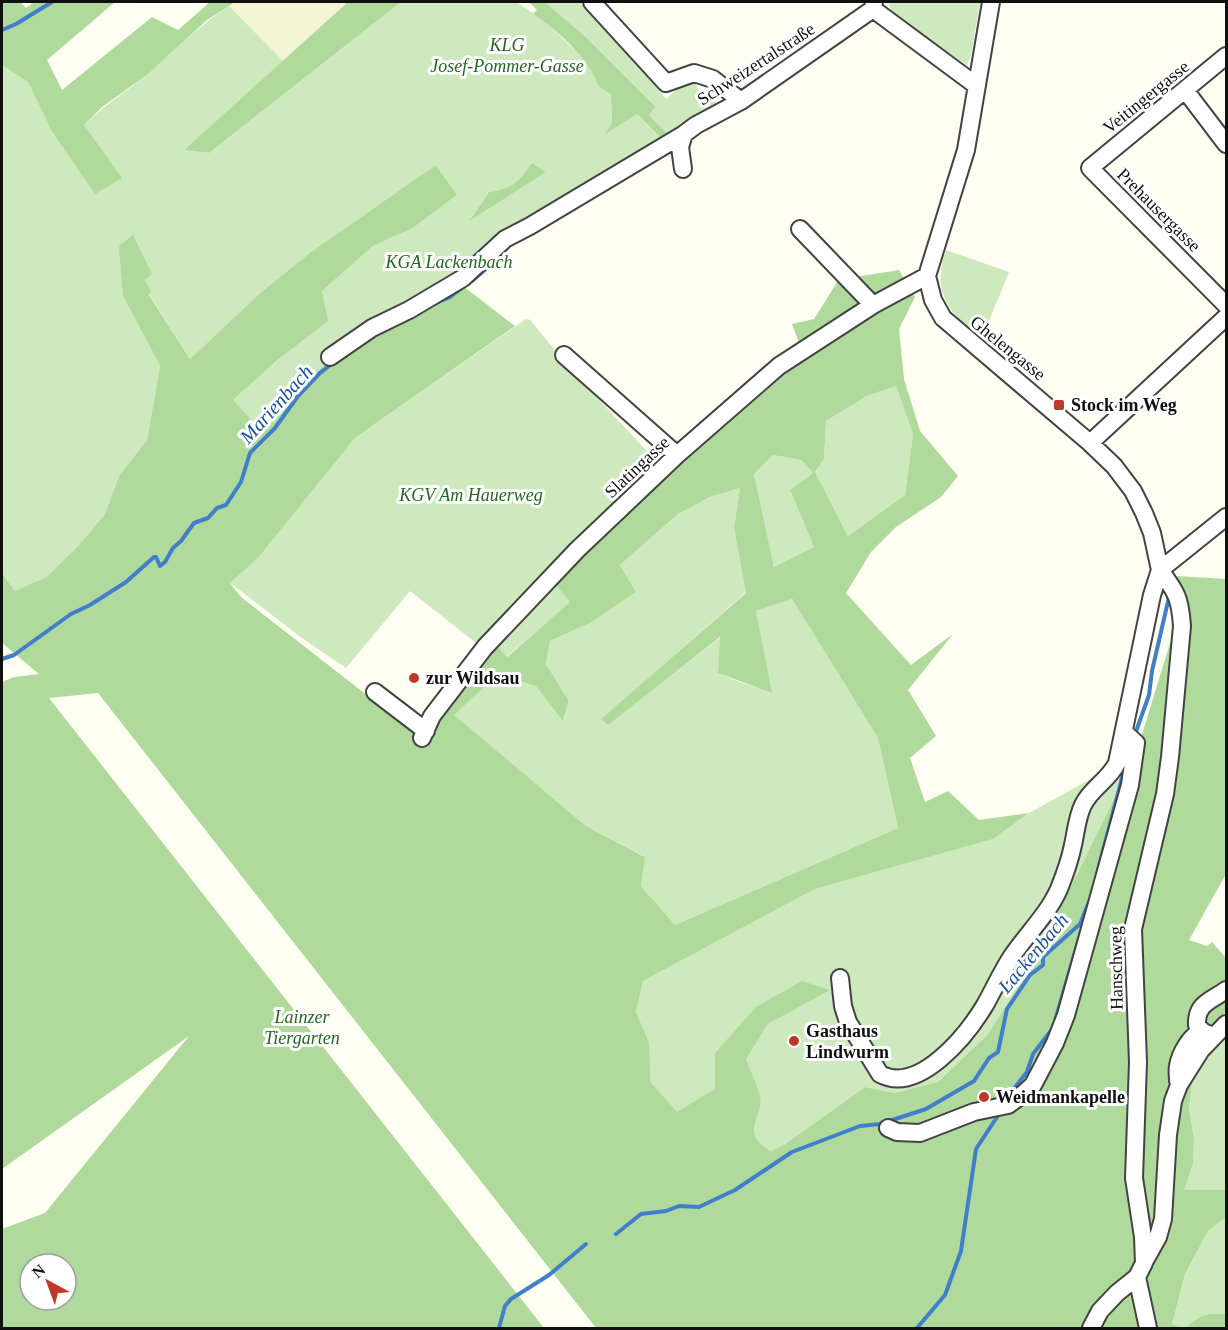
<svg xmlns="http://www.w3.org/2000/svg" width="1228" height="1330" font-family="'Times New Roman',serif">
<rect width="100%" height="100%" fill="#fffef3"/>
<path fill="#f3f5d3" d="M235 2H348L283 61 229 6Z"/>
<path fill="#cde9bd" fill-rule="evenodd" d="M401 2H516L544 20 585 60 596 76 599 87 611 94 612 122 606 133 637 114 665 142 540 223 294 394 263 434 233 400 269 367 327 321 322 291 373 246 413 228 457 195 436 165 258 295 190 359 149 294 151 291 145 280 123 296 160 366 147 440 119 476 105 514 79 545 47 578 15 591 2 573V65L28 82 51 130 99 148 84 125C106 103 128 91 150 72 176 49 200 25 229 6L283 61 184 150 209 153ZM532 163 546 172 470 219 489 192C513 189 519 181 532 163Z
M545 2H579L603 25 666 99 692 76 701 95 718 103 682 126 672 138 649 115 656 107 587 38Z
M888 2H980L971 55 967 65 892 13Z
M946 250 1009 272 989 321 978 337C948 311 931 291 946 250Z
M526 319 530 320 575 374 659 464 550 576 571 602 506 657 489 637 480 646 410 591 346 668 302 638 230 583 258 558 355 438Z
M896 386 913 434 905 495 848 536 815 472 824 459 826 421 867 396Z
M773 455 801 460 813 473 790 490 814 547 774 567 754 474Z
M740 488 734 528 746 592 602 719 608 724 721 637 718 673 739 682 771 692 756 611 792 599 878 738 898 828 675 925 641 886 644 856 586 826 453 715 497 675 536 686 564 720 569 701 546 664 550 641 592 622 636 592 620 565 678 514 710 497Z
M1136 754 1034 962 988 1034 938 1082 894 1093 865 1087 785 1144 771 1151 761 1145 754 1135V1121L760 1097 745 1059 768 1024 829 990 715 1053 716 1089 677 1113 651 1084 649 1042 636 1012 643 981 815 889 993 839 1029 813Z
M1226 1033V1190L1183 1191 1193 1164 1194 1138 1189 1109 1192 1083 1202 1058Z
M1226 1217V1314C1206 1313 1201 1314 1185 1328L1172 1324 1185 1276 1208 1231Z"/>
<path fill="#afda9c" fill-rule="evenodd" d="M2 2H20L26 8 34 2H115L47 60 62 90 152 17 178 30 210 2H235L207 20 148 74 102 107 84 125 122 178 95 194 51 130 28 82 2 65Z
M348 2H401L209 153 184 150Z
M529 2H545L587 38 656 107 649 115 672 138 665 142 637 114 605 134 612 122 611 94 599 87C592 62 555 27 533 14L537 10Z
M532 163 546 172 469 221 489 192C513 189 519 181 532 163Z
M436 165 457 195 413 228 373 246 322 291 328 321 275 362 233 400 263 433 303 384 329 361 459 283 515 326 355 438 258 558 230 583 241 597 422 738 489 637 507 657 570 602 549 576 719 413 799 343 792 324 814 319 841 276H861L899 270 915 297 899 329 904 379 920 431 958 476 941 497 896 527 871 552 846 593 911 665 953 634 908 690 936 736 910 758 925 802 948 791 979 820 1029 813 993 839 815 889 643 981 636 1012 649 1042 651 1083 677 1112 715 1089V1053L756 1007 802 981 830 990 768 1024 746 1059C750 1071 757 1084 760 1096 764 1117 738 1132 771 1151L785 1144 865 1087 894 1093 938 1082 988 1034 1034 962 1136 754 1174 630 1177 576 1226 579V874L1189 940 1207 946 1212 942 1226 958V1011L1200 1045 1202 1058 1192 1083 1189 1109 1194 1138 1193 1164 1184 1190H1226V1217L1208 1231 1185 1275 1172 1324 1185 1328C1201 1314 1206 1313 1226 1314V1328H596L98 693 49 698 544 1328H2V1229L45 1213 189 1036 2 1169V682L14 677 39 674 2 643V573L15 591 47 577 79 545 105 514 119 476 147 440 160 366 123 296 119 246 133 235 152 274 145 280 151 291 149 295 190 359 258 295 310 253ZM896 386 913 434 905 495 848 536 815 472 824 459 826 421 867 396ZM773 455 801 460 813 473 790 490 814 547 774 567 754 474ZM740 488 734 528 746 593 601 719 608 725 720 637 718 673 772 693 756 611 792 599 878 738 898 828 675 925 641 886 645 857 586 826 454 715 497 675 536 686 563 721 569 701 546 664 550 641 592 622 636 592 620 565 678 514 710 497ZM30 1264H66V1300H30Z"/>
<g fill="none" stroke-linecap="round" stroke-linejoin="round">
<path stroke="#417fcb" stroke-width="4" d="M2 30 16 24 52 2
M472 281 487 268 508 247
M436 303 450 297 466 285
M2 659 14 655 71 614 90 605 126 582 154 557H156L160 566 165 562 173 548 181 541 194 523 208 518 217 508 226 505 241 482 250 453 275 428 298 396 320 373 334 362
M1134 737 1149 695 1152 671 1169 597
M1097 874 1122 778 1125 763
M1055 1021 1082 928 1080 924
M1008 1096 1027 1072 1033 1054 1053 1028
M616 1234 641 1214 666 1211 679 1206 699 1207 735 1190 792 1152 860 1126 880 1124 926 1109 974 1081 989 1058 998 1052 1007 1009 1030 975 1043 965V957L1080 924 1089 902
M499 1328 505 1306 511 1299 549 1275 586 1244
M917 1328 945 1295 961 1251 976 1149 1001 1111"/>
<g stroke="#434343" stroke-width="20">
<path id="minor" d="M592 2 666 83 694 73 713 79 741 101
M873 9 977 86
M1226 56 1090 168 1226 305
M1185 90 1226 144
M683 169 680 147 684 134 696 125 741 101 873 9 874 2
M800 229 873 305
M564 355 677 455
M330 357 372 328 409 310 463 278 505 239 530 226 684 134
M1090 443 1226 317
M1160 570 1226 517
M375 692 426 731
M422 738 432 716 485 647 577 550 677 455 779 366 873 305 927 276
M840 978 843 1006 848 1022 880 1074C919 1095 967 1035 985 1005 994 989 1002 971 1012 956 1027 934 1048 914 1059 889 1065 874 1070 860 1073 845 1076 832 1077 817 1083 805 1091 788 1109 780 1117 763L1152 595 1160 570 1152 533 1144 513 1133 491 1114 466 1090 443 943 318 933 300 927 276 966 150 991 2
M1213 1036 1203 1032 1197 1025C1196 1003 1211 1001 1226 990
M1178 1081C1178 1076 1177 1070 1178 1066 1180 1054 1191 1033 1203 1032
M888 1128 897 1132 920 1133 974 1112 1008 1105 1022 1095 1033 1085 1055 1043 1066 1015 1130 785 1136 743 1124 732
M1144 1262 1158 1237 1163 1219 1168 1135 1173 1101 1179 1085 1201 1050 1226 1024
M1137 1277 1148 1328
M1091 1328 1100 1311 1117 1293 1137 1277 1144 1263 1143 1237 1134 1178 1138 1062 1133 929 1165 794 1170 757 1182 626C1180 598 1177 593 1160 570"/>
</g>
<use href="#minor" stroke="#fff" stroke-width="16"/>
</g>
<g fill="#be392a" stroke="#fff" stroke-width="2">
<rect x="1053" y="399" width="12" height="12" rx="3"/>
<circle cx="414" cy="678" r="6"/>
<circle cx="794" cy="1041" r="6"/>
<circle cx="984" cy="1097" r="6"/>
</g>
<g text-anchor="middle" stroke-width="6" stroke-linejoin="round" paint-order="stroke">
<g font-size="18" font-style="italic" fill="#256720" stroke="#fff">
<text x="507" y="51">KLG<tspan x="507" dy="21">Josef-Pommer-Gasse</tspan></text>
<text x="449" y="268">KGA Lackenbach</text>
<text x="471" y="501">KGV Am Hauerweg</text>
<text x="302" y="1023">Lainzer<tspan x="302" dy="21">Tiergarten</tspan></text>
</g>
<g font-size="18" fill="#101010" stroke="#fff">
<text transform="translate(756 64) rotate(-33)" y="6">Schweizertalstraße</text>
<text transform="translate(1146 97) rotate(-39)" y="6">Veitingergasse</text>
<text transform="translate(1159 210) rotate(45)" y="6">Prehausergasse</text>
<text transform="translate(1008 348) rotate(39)" y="6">Ghelengasse</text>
<text transform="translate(637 467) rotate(-43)" y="6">Slatingasse</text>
<text transform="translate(1116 968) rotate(-91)" y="6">Hanschweg</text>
</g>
<g font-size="18" font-weight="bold" fill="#101010" stroke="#fff" text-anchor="start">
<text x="1071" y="411">Stock im Weg</text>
<text x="426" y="684">zur Wildsau</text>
<text x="806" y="1037">Gasthaus<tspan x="806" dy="21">Lindwurm</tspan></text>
<text x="996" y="1103">Weidmankapelle</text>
</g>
<g font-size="20" font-style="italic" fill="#1a52a0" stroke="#fff">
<text transform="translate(276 404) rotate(-48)" y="7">Marienbach</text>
<text transform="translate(1033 953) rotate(-50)" y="7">Lackenbach</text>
</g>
</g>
<rect width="1228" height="1330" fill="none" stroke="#101010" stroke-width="6"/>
<g transform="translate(48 1282) rotate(319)"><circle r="28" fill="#ffffff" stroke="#9f9f9f" stroke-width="1.5"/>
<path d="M0-4.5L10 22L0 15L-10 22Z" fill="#be392a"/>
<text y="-9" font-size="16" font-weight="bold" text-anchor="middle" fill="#101010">N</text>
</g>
</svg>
